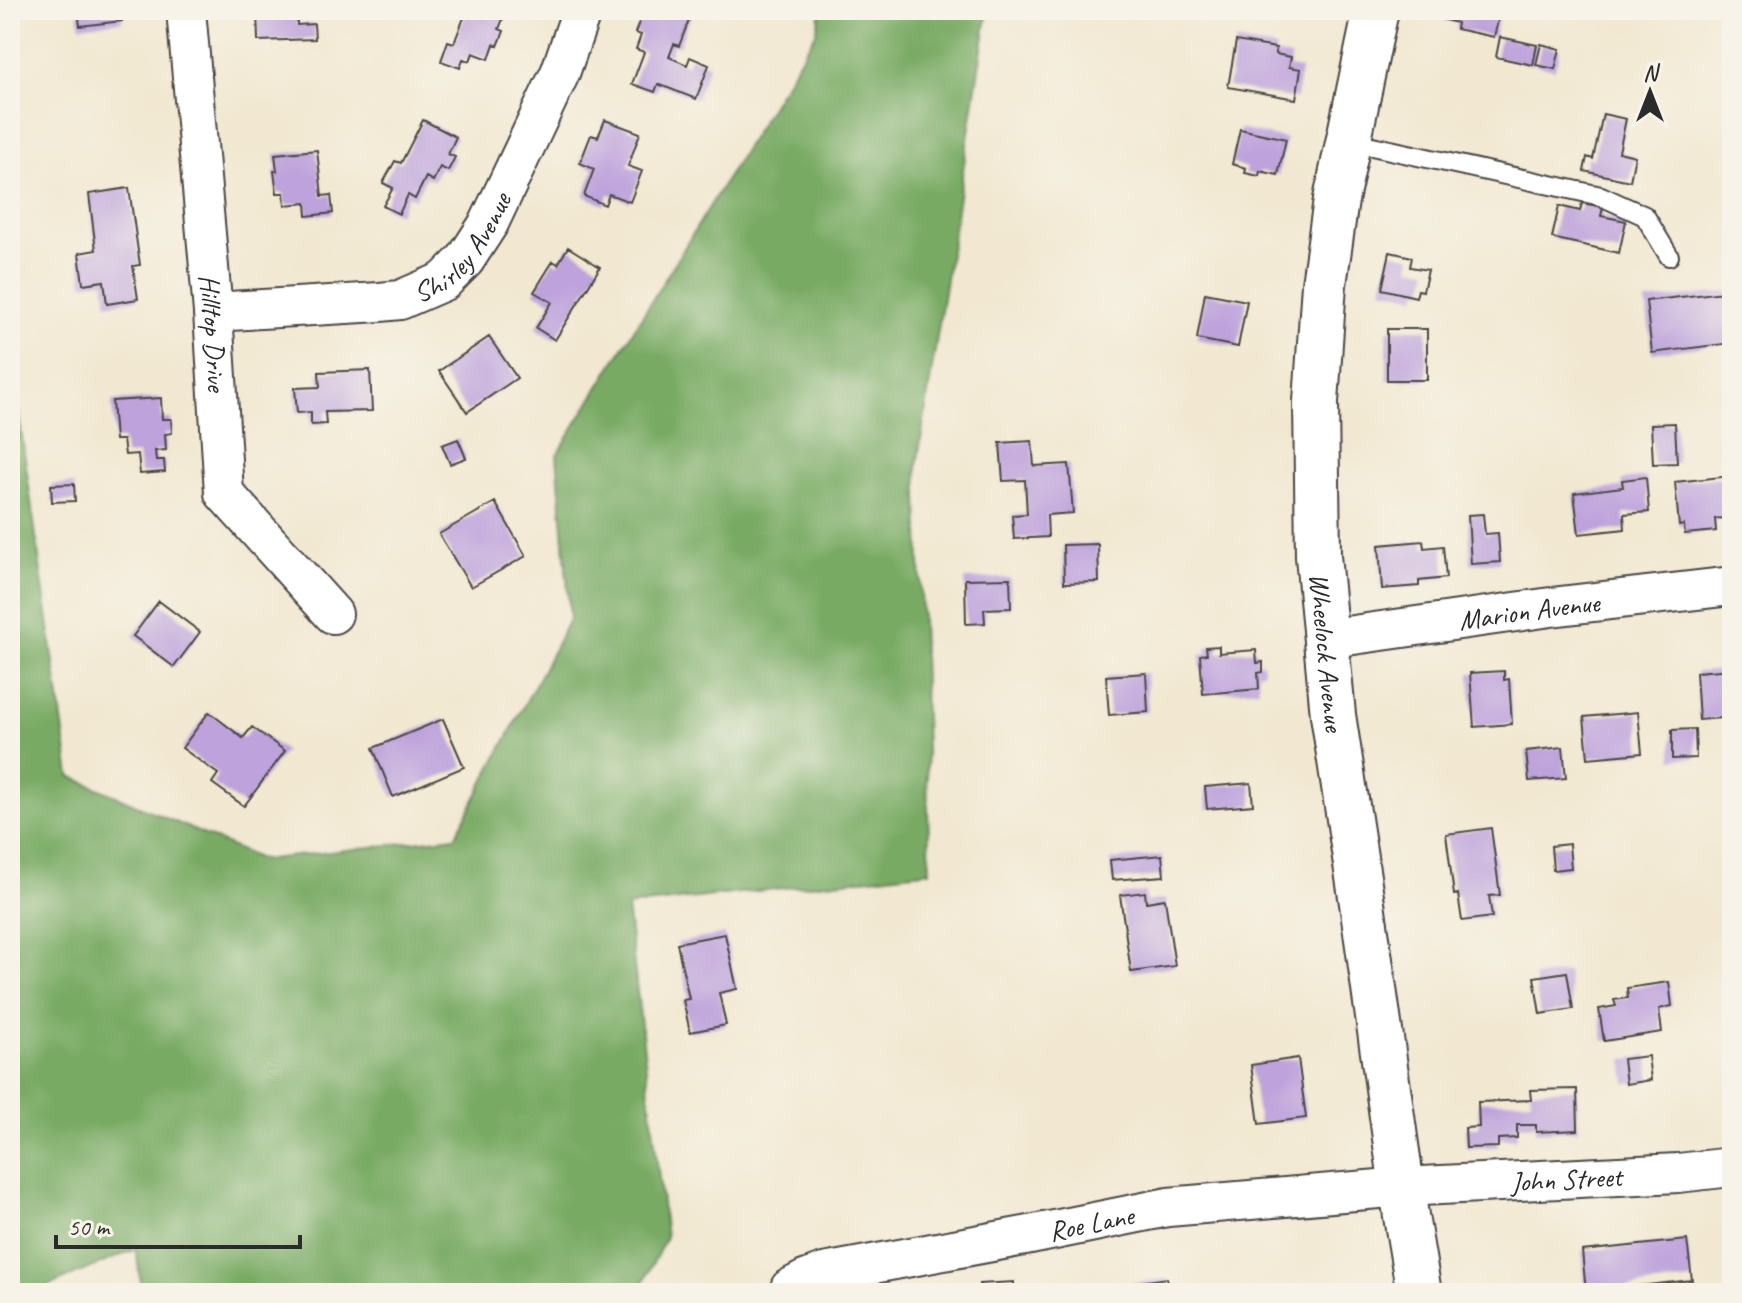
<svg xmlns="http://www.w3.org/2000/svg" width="1742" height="1303" font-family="Caveat,sans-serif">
<rect width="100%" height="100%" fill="#f7f3e8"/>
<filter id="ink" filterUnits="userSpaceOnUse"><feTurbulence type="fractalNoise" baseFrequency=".0125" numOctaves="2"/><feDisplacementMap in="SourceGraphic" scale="16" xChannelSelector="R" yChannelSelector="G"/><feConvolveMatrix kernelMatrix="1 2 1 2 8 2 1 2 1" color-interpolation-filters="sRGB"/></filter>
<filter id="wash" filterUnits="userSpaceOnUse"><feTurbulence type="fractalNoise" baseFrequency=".006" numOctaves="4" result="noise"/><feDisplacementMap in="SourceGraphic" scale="32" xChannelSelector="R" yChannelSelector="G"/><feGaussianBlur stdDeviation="1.8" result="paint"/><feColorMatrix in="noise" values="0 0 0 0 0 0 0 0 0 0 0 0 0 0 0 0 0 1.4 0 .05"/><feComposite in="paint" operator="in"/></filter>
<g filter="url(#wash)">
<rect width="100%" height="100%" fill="#f2e8d1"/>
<path fill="#78aa64" stroke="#526a48" stroke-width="2" d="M821 10H988L917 465 930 871 627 906 666 1237 638 1293H142L136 1249 31 1293H10V353L70 776 262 860 455 837 570 618 557 455 816 33Z"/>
<g id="blocks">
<path fill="#bda2db" d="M78 10H121L122 21 80 26Z
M257 10H297V25L314 24 315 39 258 41Z
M467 10 506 11 499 29 504 31 498 46 494 44 489 59 473 53 470 61 463 59 460 68 441 61 448 41 454 43Z
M651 10H679L691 15 679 46 674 44 669 57 687 65 690 57 709 65 696 99 658 84 655 92 632 84 644 52 636 49 641 35 635 33 641 17 647 19Z
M1439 10H1492L1500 12 1494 37 1456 29 1457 23 1437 18Z
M1500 37 1537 45 1533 65 1496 57Z
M1236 41 1276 48 1275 54 1291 57 1289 67 1301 69 1296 99 1228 87Z
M1541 44 1560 49 1555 69 1536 65Z
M1603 114 1626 119 1619 152 1635 156 1630 181 1584 171 1587 157 1593 159Z
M423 120 456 137 448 154 455 157 448 171 440 167 433 181 426 177 415 199 408 195 399 214 383 206 393 188 383 183 395 161 401 163Z
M605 120 640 133 628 166 642 171 630 202 609 194 605 205 584 196 594 169 580 163 591 135 598 137Z
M1240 129 1286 139 1278 175 1260 171 1259 176 1245 173 1246 168 1232 164Z
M317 150 322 196 331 195 333 213 307 216 306 203 285 205 284 193H277L274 171H277L275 154Z
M129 188 140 265 133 266 138 299 107 304 104 281 83 284 79 253 96 250 89 194Z
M1582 203 1603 207 1601 216 1626 221 1619 253 1552 238 1559 206 1580 211Z
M568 247 600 267 555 340 536 328 552 302 534 292 553 261 558 264Z
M1390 252 1412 257 1410 267 1428 270 1423 291 1418 290 1416 297 1382 289Z
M1732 291V311L1729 312 1732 343 1652 353 1646 301Z
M1205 293 1247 301 1238 347 1197 339Z
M1387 329H1427V380H1387Z
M489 337 517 378 467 412 439 371Z
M370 370 372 411 325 412 326 424 311 425V412L297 413 295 388 320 387 319 372Z
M161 398 162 419H171L172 433 165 434 166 450 155 451 156 460H164L165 472 140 474 138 454 125 455 123 440H115L112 401Z
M1675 423 1677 463 1653 464 1651 424Z
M458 439 466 458 450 464 442 445Z
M1032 441 1034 466 1069 464 1073 513 1047 515 1048 537 1014 539 1012 515 1027 514 1025 480 1003 481 1000 443Z
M1731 476 1732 517 1715 519 1716 531 1685 534 1684 525 1679 526 1675 482Z
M1646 477 1649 512 1624 514 1625 529 1579 534 1574 493 1623 487 1622 480Z
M74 484 75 501 52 502 51 485Z
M495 502 526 556 471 587 439 534Z
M1483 514 1485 534 1498 533 1500 562 1471 564 1468 515Z
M1423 541 1424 548 1443 546 1446 578 1419 581V586L1382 589 1379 545Z
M1098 544 1099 582 1064 583 1063 545Z
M1010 578 1011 608 984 609 985 623 966 624 965 579Z
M159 601 200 632 174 667 133 636Z
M1219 646V653L1256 650 1257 663 1263 662V672L1258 673 1259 689 1203 694 1200 655 1207 654 1206 647Z
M1732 669V717L1699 720 1696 672Z
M1504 671V680L1509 679 1512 724 1474 727 1470 673Z
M1146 673 1148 712 1109 715 1106 676Z
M209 712 243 738 252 727 285 751 244 806 212 783 218 774 182 748Z
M1638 712 1642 753 1588 758 1584 717Z
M443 719 464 767 393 797 373 748Z
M1695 729 1696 758 1672 759V730Z
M1563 747 1566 778 1529 781 1526 751Z
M1251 783 1253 805 1207 809 1205 787Z
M1491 828 1500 895 1489 896 1492 917 1462 921 1458 894 1454 895 1446 834Z
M1569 844 1571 868 1553 870 1551 846Z
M1162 855 1164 876 1112 880 1110 860Z
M1145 892 1146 902 1165 899 1175 966 1131 972 1120 895Z
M725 934 737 989 719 993 726 1025 690 1032 683 1000 689 999 677 943Z
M1567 972 1573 1009 1540 1014 1534 977Z
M1669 982 1672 1006 1659 1009 1662 1032 1604 1041 1599 1009 1616 1006 1614 1000 1628 998 1627 988Z
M1648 1056 1651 1080 1626 1084 1623 1059Z
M1298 1058 1306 1118 1259 1124 1251 1065Z
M1577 1089 1578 1130 1536 1132V1125H1517V1138L1498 1139V1147L1466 1148 1465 1128 1479 1127 1478 1102 1531 1100 1530 1090Z
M1687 1240 1692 1280 1586 1292 1582 1251Z
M1167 1278 1170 1293H1133L1132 1283Z
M1014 1282V1293H980L979 1284Z"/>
</g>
</g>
<g filter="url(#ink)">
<use href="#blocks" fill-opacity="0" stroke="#494744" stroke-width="2"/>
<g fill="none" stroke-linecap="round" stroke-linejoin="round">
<g stroke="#494744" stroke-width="22">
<path id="service" d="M1349 141 1601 196 1645 216 1669 256"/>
</g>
<g stroke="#494744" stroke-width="42">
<g id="minor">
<path id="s1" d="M186 10 213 312 224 493 333 614"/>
<path id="s2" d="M213 312 380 302 400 300 444 281 465 260 489 223 560 73 582 10"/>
<path id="s3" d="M1325 639 1551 607 1732 586"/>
<path id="s4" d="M789 1293 790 1288 805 1280 824 1273 1030 1235 1168 1207 1402 1187 1678 1173 1732 1167"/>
</g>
</g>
<g stroke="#494744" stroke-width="48">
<g id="tertiary">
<path id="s5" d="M1376 10 1336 200 1324 284 1316 402 1318 556 1333 715 1362 903 1406 1216 1419 1293"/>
</g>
</g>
<use href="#service" stroke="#fff" stroke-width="18"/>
<use href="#minor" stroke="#fff" stroke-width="38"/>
<use href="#tertiary" stroke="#fff" stroke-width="44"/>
</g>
</g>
<g text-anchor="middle" stroke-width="8" stroke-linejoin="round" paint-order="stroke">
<g font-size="28" fill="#2b2b2b" stroke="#f7f3e8">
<text dy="10" stroke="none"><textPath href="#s2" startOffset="272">Shirley Avenue</textPath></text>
<text dy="10" stroke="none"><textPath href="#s1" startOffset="324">Hilltop Drive</textPath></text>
<text dy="10" stroke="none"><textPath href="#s3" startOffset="206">Marion Avenue</textPath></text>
<text dy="10" stroke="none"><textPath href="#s5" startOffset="648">Wheelock Avenue</textPath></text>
<text dy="10" stroke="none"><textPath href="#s4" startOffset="792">John Street</textPath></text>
<text dy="10" stroke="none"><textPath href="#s4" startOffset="314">Roe Lane</textPath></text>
</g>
</g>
<rect width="1742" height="1303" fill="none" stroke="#f7f3e8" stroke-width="40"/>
<g transform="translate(1650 92)" stroke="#f7f3e8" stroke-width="6" paint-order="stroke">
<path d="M0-6L14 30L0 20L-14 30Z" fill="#2b2b2b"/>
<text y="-12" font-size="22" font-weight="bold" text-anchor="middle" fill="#2b2b2b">N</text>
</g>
<path d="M56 1235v12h244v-12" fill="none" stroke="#2b2b2b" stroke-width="4"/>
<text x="68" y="1235" font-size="24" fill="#2b2b2b" stroke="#f7f3e8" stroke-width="6" paint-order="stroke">50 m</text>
</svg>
